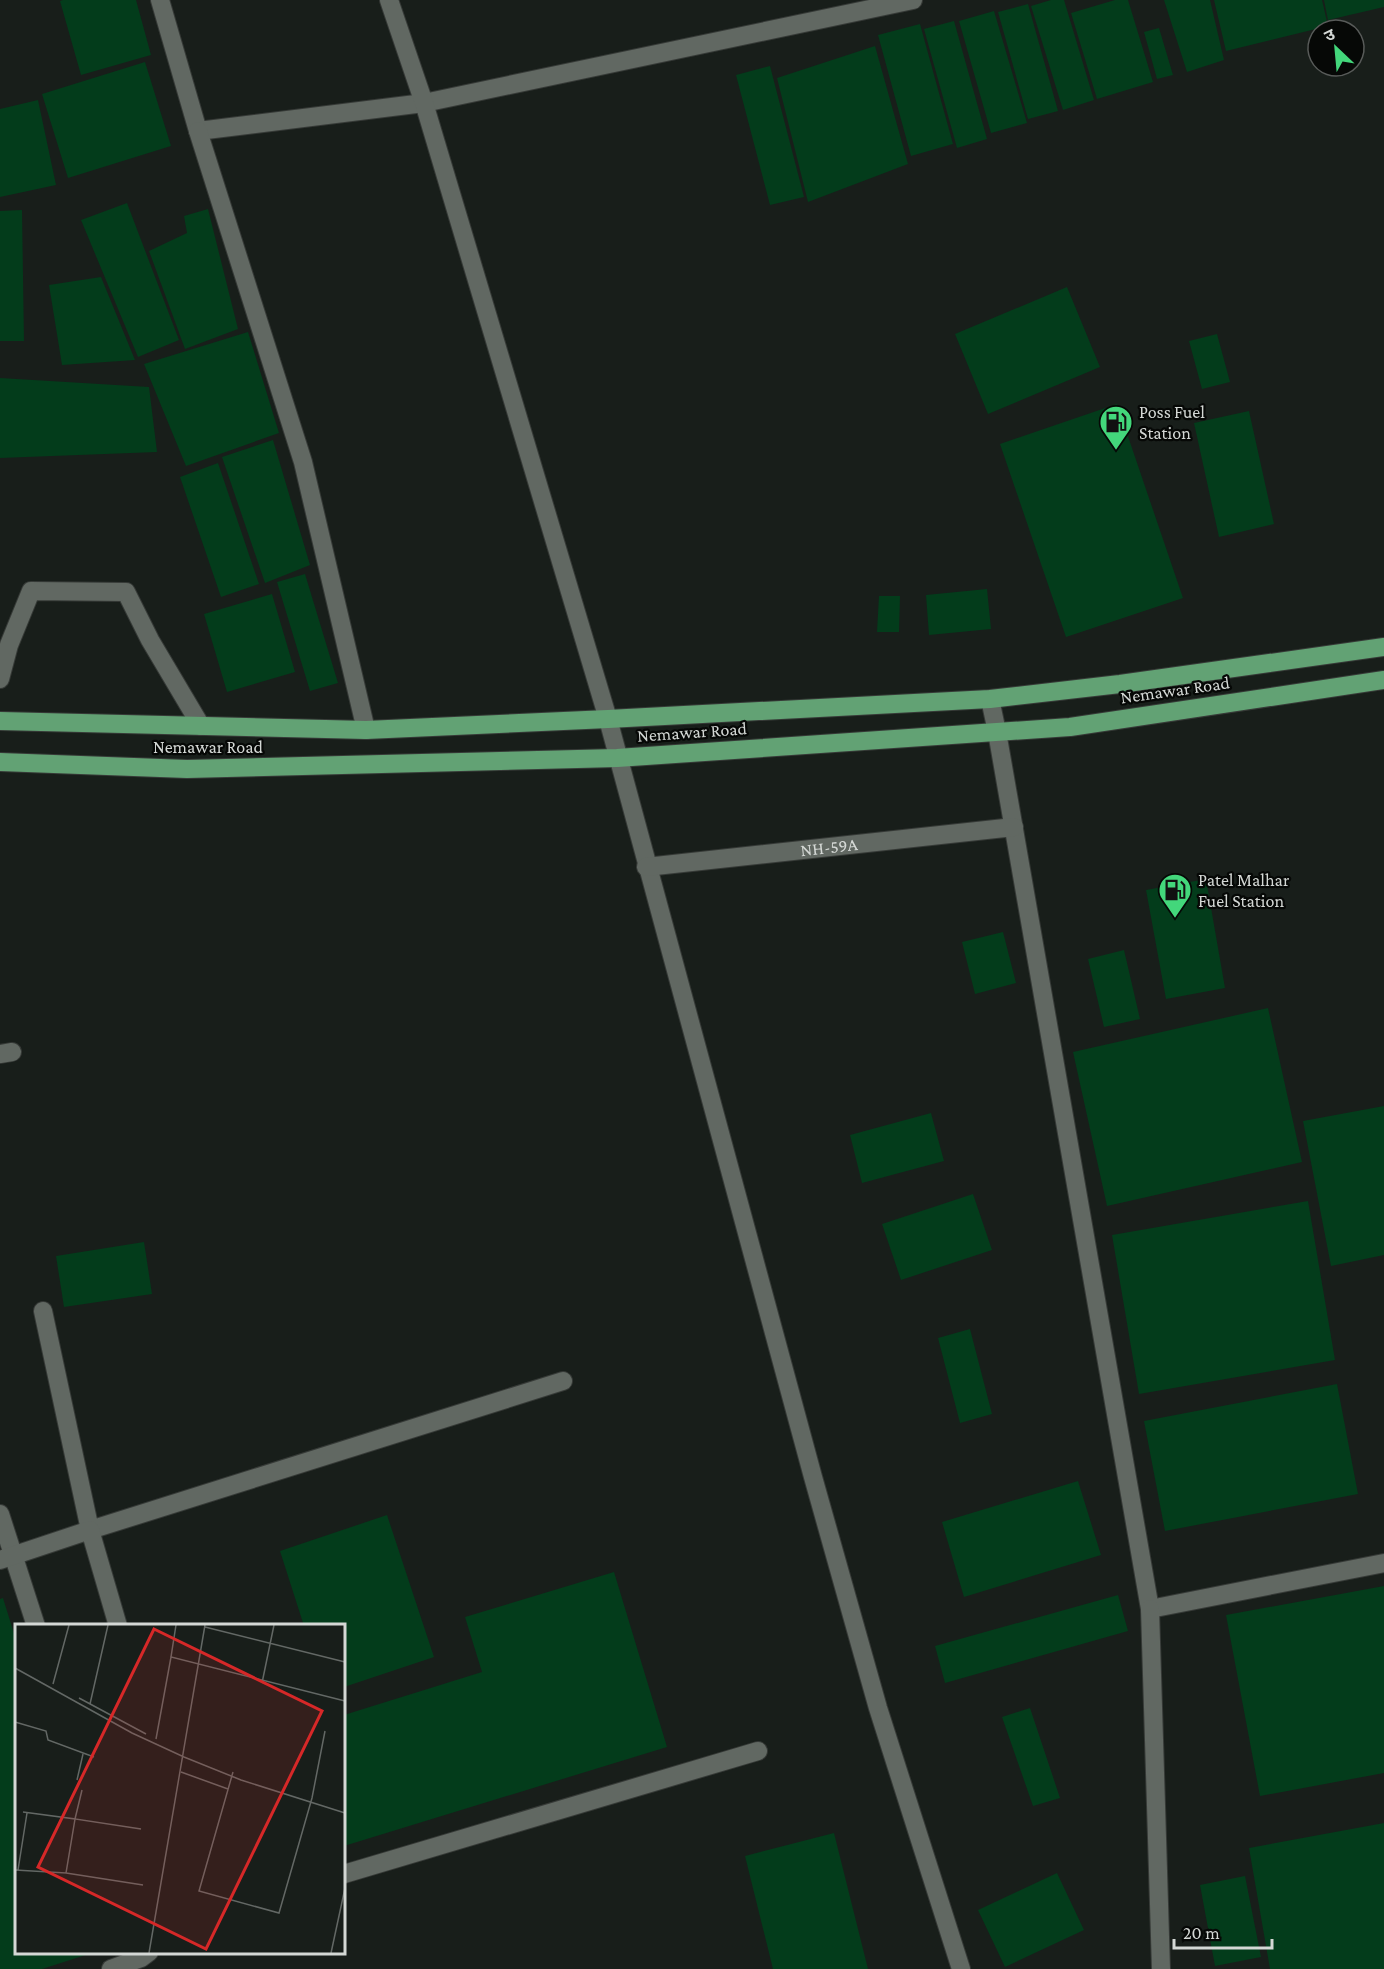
<svg xmlns="http://www.w3.org/2000/svg" width="1384" height="1969" font-family="'Crimson Pro','Noto Sans Devanagari',serif">
<rect width="100%" height="100%" fill="#181e1a"/>
<path fill="#033c1b" d="M63 0H136L151 55 81 75 60 1Z
M1051 0H1064L1094 100 1063 110 1031 6Z
M1115 0H1128L1153 82 1097 99 1071 13Z
M1164 0H1210L1224 60 1187 72Z
M1214 0H1322L1328 26 1226 51Z
M1324 0H1384V7L1328 20Z
M1028 4 1058 111 1028 119 998 12Z
M994 11 1027 123 991 133 959 21Z
M954 21 987 139 957 148 924 29Z
M920 24 953 144 911 156 878 35Z
M1159 28 1173 75 1157 79 1144 32Z
M875 46 908 164 808 202 777 78Z
M145 62 171 146 68 178 42 94Z
M770 66 804 197 770 205 736 75Z
M38 100 56 185 0 197V109Z
M127 203 179 340 138 357 81 220Z
M208 209 238 329 185 349 149 251 187 233 184 216Z
M22 210 24 341H0V211Z
M101 277 135 360 62 365 49 285Z
M1067 287 1100 367 988 414 955 334Z
M248 332 279 433 186 466 144 364Z
M1217 334 1230 382 1202 389 1189 341Z
M0 378 149 387 157 452 0 458Z
M1117 404 1183 598 1066 637 1000 444Z
M1249 411 1274 524 1219 537 1194 423Z
M273 440 310 565 265 583 222 457Z
M218 463 259 584 221 597 180 477Z
M305 574 338 683 310 691 277 582Z
M987 589 991 629 929 635 926 595Z
M272 594 295 672 227 692 204 614Z
M879 596H900L899 632H877Z
M1206 879 1225 988 1166 999 1146 890Z
M1003 932 1016 983 975 994 962 942Z
M1124 950 1140 1019 1104 1027 1088 959Z
M1268 1008 1302 1162 1107 1206 1073 1052Z
M1384 1106V1255L1331 1266 1303 1121Z
M931 1113 944 1161 862 1183 850 1135Z
M973 1194 992 1250 901 1280 882 1224Z
M1308 1201 1335 1360 1139 1394 1112 1235Z
M144 1242 152 1294 64 1307 56 1256Z
M970 1329 992 1414 960 1423 938 1338Z
M1337 1384 1358 1494 1165 1531 1144 1421Z
M1078 1481 1101 1555 964 1597 942 1522Z
M387 1515 434 1657 344 1687V1626H304L280 1551Z
M614 1572 667 1747 344 1846V1715L482 1672 465 1617Z
M1384 1586V1773L1260 1796 1226 1615Z
M1118 1595 1128 1631 945 1683 935 1646Z
M3 1598 16 1640V1952L92 1953 42 1969H0V1599Z
M1030 1708 1060 1798 1033 1806 1002 1717Z
M1384 1823V1969H1270L1249 1848Z
M834 1833 868 1969H773L745 1856Z
M1057 1873 1084 1930 1005 1967 978 1910Z
M1245 1876 1261 1957 1215 1966 1200 1885Z"/>
<g fill="none" stroke-linecap="round" stroke-linejoin="round">
<g stroke="#363a37" stroke-width="20">
<g id="minor">
<path d="M160 0 198 131 424 103 913 0"/>
<path d="M389 0 424 103 608 719 813 1477 878 1708 961 1969"/>
<path d="M198 131 303 462 366 730"/>
<path d="M0 679 9 645 31 591 126 592 150 640 201 726"/>
<path d="M990 699 997 732 1150 1609 1384 1563"/>
<path id="s1" d="M646 867 1014 827"/>
<path d="M0 1054 12 1052"/>
<path d="M43 1311 90 1530 563 1381"/>
<path d="M0 1514 36 1626"/>
<path d="M0 1560 90 1530 118 1626"/>
<path d="M1150 1609 1161 1969"/>
<path d="M344 1874 758 1751"/>
<path d="M111 1969 141 1958 149 1952"/>
</g>
</g>
<g stroke="#363a37" stroke-width="20">
<path id="highway" d="M0 721 366 730 608 719 990 699 1120 684 1384 647
M0 762 187 769 617 758 1070 727 1384 680"/>
</g>
<use href="#minor" stroke="#616862" stroke-width="18"/>
<use href="#highway" stroke="#62a274" stroke-width="18"/>
</g>
<defs>
<g id="fuel-pin" transform="scale(1.725)"><path d="M0 17L-7.5 6A9.5 9.5 0 1 1 7.5 6Z" fill="#43d77b" stroke="#060806"/><path d="M-5.5-6h7V0h2V4h1.3V-2.5L3-4.5l.8-.8L6-3V5H2.5V1h-1V6h-7ZM-4.2-4.7v3.2H.2V-4.7Z" fill="#111"/></g>
</defs>
<g fill-rule="evenodd">
<use href="#fuel-pin" x="1116" y="422"/>
<use href="#fuel-pin" x="1175" y="890"/>
</g>
<g text-anchor="middle" stroke-width="4.5" stroke-linejoin="round" paint-order="stroke">
<g font-size="18" fill="#d4d8d5" stroke="#060806" text-anchor="start">
<text x="1139" y="418">Poss Fuel<tspan x="1139" dy="21">Station</tspan></text>
<text x="1198" y="886">Patel Malhar<tspan x="1198" dy="21">Fuel Station</tspan></text>
</g>
<g font-size="18" fill="#d4d8d5" stroke="#060806">
<text transform="translate(1175 690) rotate(-8)" y="6">Nemawar Road</text>
<text transform="translate(692 732) rotate(-4)" y="6">Nemawar Road</text>
<text x="208" y="753">Nemawar Road</text>
<text dy="6" stroke="none"><textPath href="#s1" startOffset="184">NH-59A</textPath></text>
</g>
</g>
<g transform="translate(15 1624)">
<rect width="330" height="330" fill="#181e1a"/>
<path fill="none" stroke="#636865" stroke-width="1.5" d="M161 1 156 33 330 77M190 3 330 38M0 44 117 109 169 133 226 156 330 189M247 59 259 1M38 60 54 1M64 74 131 110M75 80 93 1M0 98 31 107 33 116 79 133M141 115 156 33M166 148 213 165M218 148 184 267 264 289 297 174 310 107M62 156 68 130M67 166 60 195 126 205M0 246 51 249 60 195 8 188M3 246 12 189M51 249 128 261M134 329 190 1M316 329 330 264"/>
<path fill="#d62828" fill-opacity="0.15" stroke="#d62828" stroke-width="3" d="M139 5 307 87 191 325 23 243Z"/>
<rect width="330" height="330" fill="none" stroke="#d4d8d5" stroke-width="3"/>
</g>
<g transform="translate(1336 48) rotate(334)"><circle r="28" fill="#060806" stroke="#585b59" stroke-width="1.5"/>
<path d="M0-4.5L10 22L0 15L-10 22Z" fill="#43d77b"/>
<text y="-9" font-size="16" font-weight="bold" text-anchor="middle" fill="#d4d8d5">उ</text>
</g>
<path d="M1174 1939v9h98v-9" fill="none" stroke="#d4d8d5" stroke-width="3"/>
<text x="1183" y="1939" font-size="18" fill="#d4d8d5" stroke="#060806" stroke-width="4.5" paint-order="stroke">20 m</text>
</svg>
